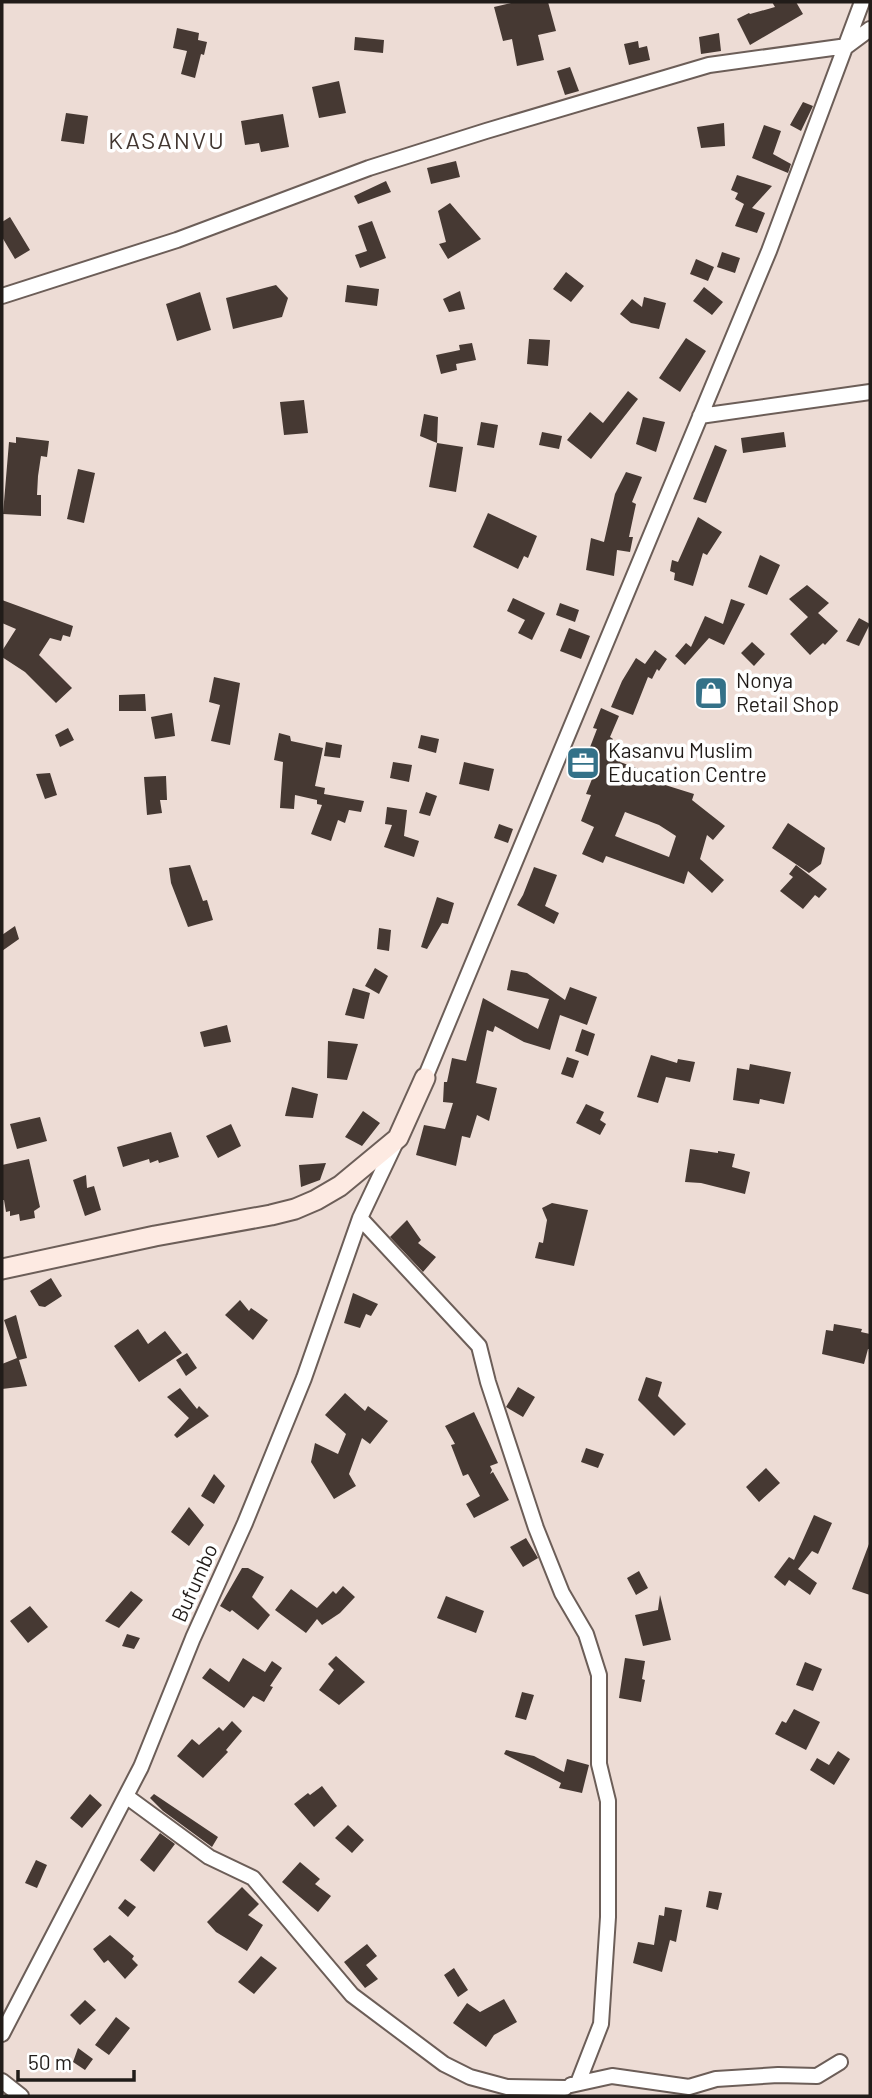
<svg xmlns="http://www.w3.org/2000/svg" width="872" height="2098" font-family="Barlow,sans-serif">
<rect width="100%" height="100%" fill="#eddcd5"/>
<path fill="#463933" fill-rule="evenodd" d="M515 2H548L556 31 538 35 544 60 517 66 512 39 503 41 494 7Z
M772 2H796L803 14 750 45 737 19 749 13 750 14 775 7Z
M177 28 199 33 198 40 207 42 204 55 201 54 195 78 181 74 187 51 173 48Z
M719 33 721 51 701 54 699 37Z
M355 37 384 40 383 53 354 50Z
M638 41 639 48 647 46 650 60 629 65 624 44Z
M570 67 579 91 565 95 557 71Z
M339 81 346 113 319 118 312 87Z
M803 102 813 106 801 131 790 125Z
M66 113 88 116 84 144 61 141Z
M283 114 289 147 261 152 259 143 245 145 241 121Z
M724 123 725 146 701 148 697 127Z
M764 125 781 131 773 154 791 164 788 173 752 158Z
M456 161 460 177 431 184 427 168Z
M737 175 772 186 752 208 765 213 757 233 735 226 744 204 735 199 738 193 731 190Z
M386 181 391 192 358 204 354 196Z
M450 203 481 239 448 259 439 244 446 242 438 211Z
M10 217 30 250 15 259 2 237V222Z
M372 221 386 258 360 268 355 255 367 251 358 226Z
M722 252 740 258 735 273 717 267Z
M696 259 714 267 708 281 690 274Z
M566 272 584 286 571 302 553 289Z
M276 285 288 298 282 317 233 329 226 298Z
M347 285 379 289 377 306 345 302Z
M704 287 723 302 712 315 693 301Z
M460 291 465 309 449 312 443 299Z
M200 292 211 330 177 341 166 304Z
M644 297 666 303 659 329 631 323 620 314 632 299 642 307Z
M686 338 706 351 680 392 659 378Z
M529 339 550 340 548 366 527 364Z
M472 343 476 360 456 364 457 370 441 374 436 355 460 350 459 345Z
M628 391 638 399 591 459 567 440 590 412 603 423Z
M304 400 308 433 284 435 280 402Z
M424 414 438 417 437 443 420 436Z
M643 417 665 422 656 452 636 444Z
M481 422 498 425 494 448 477 445Z
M542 432 562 436 559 449 539 445Z
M784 432 786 447 743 453 741 438Z
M16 437 49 441 47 457 41 456 38 476 37 495H41V516L3 514 9 442 16 443Z
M437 443 463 447 456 492 429 487Z
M715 445 727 450 706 503 693 499Z
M78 469 95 473 84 523 67 519Z
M626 472 642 477 632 502 636 504 629 537H633L630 552 617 550 614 576 586 570 591 538 604 542 615 494Z
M488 513 537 536 528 558 524 556 518 569 473 547Z
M698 517 722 532 707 555 703 553 693 586 674 580 675 573 670 571 672 560 678 562Z
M760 555 780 565 767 595 748 587Z
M807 585 829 603 818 613 838 631 825 645 823 643 810 655 790 634 808 617 789 599Z
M513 598 545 613 532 640 518 633 525 620 507 611Z
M731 599 745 604 724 645 709 638 685 665 675 656 686 643 691 647 705 616 723 624Z
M2 600 73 626 70 637 63 635 61 641 50 638 39 655 72 688 56 703 25 672 2 657V651L16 629 2 623Z
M560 603 579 610 575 622 556 615Z
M859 618 870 624 859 646 846 641Z
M569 628 590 636 581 659 560 651Z
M752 642 765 654 754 666 741 653Z
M655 650 667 659 659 671 657 669 652 679 648 677 633 715 611 707 622 681 636 658 645 664Z
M214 677 240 683 230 745 211 741 220 705 209 702Z
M145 694 146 711H119V695Z
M601 708 619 716 610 737 613 739 607 751 622 757 620 762 664 778 662 784 694 794 692 800 725 826 713 840 707 835 700 859 724 880 712 893 688 871 684 884 606 856 603 863 582 854 594 827 581 821 591 795 586 794 592 779 573 773 579 752 587 755 597 729 593 728ZM625 812 659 825 676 836 669 857 615 836Z
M172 713 175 736 155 739 151 717Z
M68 728 74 740 60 747 55 735Z
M279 733 290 736 291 741 323 748 315 786 325 788 324 794 364 801 361 812 349 810 345 823 338 820 331 841 311 834 322 805 317 804V800L295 795 294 809 280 808 283 762 274 760Z
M421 735 439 739 436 753 418 748Z
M326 742 342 745 340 758 324 756Z
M393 762 412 765 409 782 390 778Z
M464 762 494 769 489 791 459 784Z
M50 773 57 795 45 799 36 774Z
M166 776 167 800H160L162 813 147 815 144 777Z
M426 792 437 796 430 816 419 813Z
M387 807 407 810 404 836 419 841 414 857 384 847 392 825 385 824Z
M788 823 825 848 821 864 809 873 772 848Z
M499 824 513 829 508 843 494 838Z
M190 865 203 901 207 900 213 920 188 927 171 883 169 868Z
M796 865 827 889 819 898 815 895 803 909 780 891 793 877 789 874Z
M534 867 557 875 545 906 559 913 554 924 517 905 523 895Z
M437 897 454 903 448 924 442 923 427 949 421 947Z
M15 926 19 939 2 951V935Z
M379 928 391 930 389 951 377 949Z
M375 968 388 976 379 994 365 986Z
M511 970 527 973 565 1000 570 987 597 997 587 1025 560 1015 550 1050 524 1042 495 1026 493 1032 487 1030 476 1083 497 1088 489 1121 477 1115 470 1138 462 1136 456 1166 416 1155 424 1125 445 1129 453 1103 443 1102 444 1082H447L452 1058 466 1061 483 998 538 1029 549 999 507 990Z
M353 988 370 993 364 1019 345 1015Z
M227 1025 231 1042 204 1047 200 1032Z
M582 1029 595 1034 588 1056 575 1051Z
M328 1041 358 1044 347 1080 327 1078Z
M651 1055 677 1063 678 1059 695 1062 690 1082 666 1077 658 1103 637 1097Z
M567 1057 579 1061 573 1078 561 1074Z
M750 1064 791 1072 784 1104 760 1099 759 1104 733 1100 737 1068 749 1070Z
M292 1087 318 1094 313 1118 285 1116Z
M586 1104 604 1112 600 1120 606 1124 600 1135 576 1123Z
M363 1111 380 1123 362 1146 345 1137Z
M40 1117 47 1141 17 1149 10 1124Z
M231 1124 241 1146 218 1158 206 1136Z
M171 1132 179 1157 159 1163 158 1160 150 1163 149 1159 123 1167 117 1147Z
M690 1149 718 1153V1151L735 1154 732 1167 750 1172 745 1194 701 1183 685 1182Z
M29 1159 40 1207 34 1211 35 1218 20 1221 19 1214 10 1216V1211L6 1212 4 1200H2V1165Z
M326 1163 320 1180 301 1187 299 1165Z
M86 1175 87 1188 94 1186 101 1210 85 1216 73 1180Z
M552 1203 588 1210 574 1266 535 1258 539 1242 543 1243 547 1220 542 1208Z
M407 1220 421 1240 418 1243 436 1257 423 1272 390 1237Z
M51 1278 62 1296 45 1307 39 1306 30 1291Z
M353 1293 378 1304 371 1316 366 1314 360 1328 344 1323Z
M240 1300 249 1311 251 1308 268 1320 253 1340 225 1315Z
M16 1315 27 1358 19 1360 27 1386 2 1389V1364L17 1358 4 1320Z
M834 1324 862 1329 861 1332 870 1334V1349H868L864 1364 822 1354 826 1330 833 1331Z
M138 1329 148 1344 165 1331 182 1353 139 1382 114 1346Z
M187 1353 197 1368 186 1376 176 1360Z
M646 1377 662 1382 658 1396 686 1424 674 1436 638 1400Z
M518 1387 535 1397 523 1417 506 1407Z
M180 1388 197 1409 199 1406 209 1416 177 1438 174 1435 189 1418 167 1397Z
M345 1393 365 1411 368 1406 388 1421 370 1444 362 1438 349 1474 356 1486 334 1499 311 1462 315 1443 338 1454 346 1434 325 1415Z
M474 1412 498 1463 490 1466 492 1470 490 1474 493 1472 509 1500 474 1518 466 1504 480 1496 468 1474 463 1476 451 1445 455 1444 445 1426Z
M586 1448 604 1454 598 1468 581 1462Z
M766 1468 780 1483 759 1502 746 1487Z
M214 1474 225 1486 214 1504 201 1496Z
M189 1507 204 1525 189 1546 171 1532Z
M814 1515 832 1523 818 1554 812 1551 798 1569 817 1583 810 1595 789 1580 785 1586 774 1577 789 1557 794 1560Z
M526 1538 538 1558 523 1567 510 1547Z
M869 1544H870V1595L852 1589Z
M242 1568H248L264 1577 252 1597 270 1615 258 1630 232 1610 230 1612 220 1606Z
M639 1571 648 1588 636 1595 627 1578Z
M343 1586 355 1597 340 1613 322 1625 317 1619 306 1633 275 1610 291 1589 317 1608 333 1591 336 1594Z
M131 1591 143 1600 119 1628 105 1621Z
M660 1595 671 1640 643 1646 635 1615 658 1610Z
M446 1596 484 1611 476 1633 437 1618Z
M30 1606 48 1627 28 1643 10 1621Z
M127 1634 140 1638 134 1649 122 1646Z
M336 1656 365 1682 339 1705 319 1690 334 1670 328 1664Z
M243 1658 265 1672 272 1661 282 1668 270 1686 273 1687 264 1702 253 1696 244 1708 202 1678 210 1668 229 1682Z
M625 1658 645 1661 642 1679 645 1680 641 1702 619 1698Z
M805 1662 822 1669 813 1691 796 1685Z
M522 1692 534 1695 526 1720 515 1717Z
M794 1709 820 1722 806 1750 775 1734 782 1721 786 1723Z
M232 1721 242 1731 226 1750 228 1752 203 1778 177 1756 192 1739 199 1745 219 1727 223 1731Z
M506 1750 534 1756 564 1772 567 1759 589 1765 582 1793 559 1788 561 1783 504 1754Z
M838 1751 850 1759 834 1785 810 1770 817 1758 829 1765Z
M322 1786 337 1806 314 1827 294 1804 308 1793 310 1795Z
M90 1794 102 1805 82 1828 70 1818Z
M154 1794 218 1837 212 1847 163 1811 150 1798Z
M348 1825 364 1840 352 1853 335 1838Z
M160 1833 175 1844 154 1872 140 1860Z
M36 1860 47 1865 37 1888 25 1883Z
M300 1862 320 1879 315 1884 331 1896 318 1912 282 1882Z
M242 1887 259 1904 248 1915 263 1925 247 1951 216 1932 207 1922Z
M709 1891 722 1893 718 1910 706 1907Z
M125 1899 136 1907 128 1917 118 1908Z
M665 1907 682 1910 676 1942 670 1940 662 1972 633 1963 638 1942 654 1945 659 1915 664 1916Z
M110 1935 134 1956 132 1959 138 1965 125 1979 108 1960 104 1963 93 1949Z
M367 1944 377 1956 366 1965 378 1979 365 1988 344 1962Z
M261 1956 277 1968 254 1994 238 1982Z
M454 1968 468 1990 458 1997 444 1975Z
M504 1999 517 2022 494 2035 486 2047 453 2023 467 2003 480 2012Z
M85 2000 96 2010 80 2025 70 2015Z
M116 2017 130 2028 109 2055 95 2045Z
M78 2048 93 2059 85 2070 73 2062Z"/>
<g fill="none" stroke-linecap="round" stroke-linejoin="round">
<g stroke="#6c5e58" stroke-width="18">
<path id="street" d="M2 296 177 240 369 168 486 131 709 65 847 46 870 29
M700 416 870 392
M425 1078 769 251 862 2
M360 1218 479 1346 488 1382 536 1528 562 1593 586 1634 599 1675V1764L608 1801V1917L601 2024 578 2083
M126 1796 209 1857 253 1878 352 1995 444 2064 470 2077 507 2087 565 2088
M2 2034 141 1767 193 1638 245 1523 304 1378 360 1218 396 1142
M2 2081 21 2096
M571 2085 612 2076 689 2087 716 2079 778 2075 817 2076 840 2062"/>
</g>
<g stroke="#6c5e58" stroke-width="23">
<path id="secondary" d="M2 1269 155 1236 271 1215 295 1209 316 1200 340 1186 398 1138 425 1078"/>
</g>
<use href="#street" stroke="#fff" stroke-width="14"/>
<use href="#secondary" stroke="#fdeae2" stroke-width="19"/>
</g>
<defs>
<g id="shop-square" transform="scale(1.75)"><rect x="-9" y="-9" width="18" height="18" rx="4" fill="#347188" stroke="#fff"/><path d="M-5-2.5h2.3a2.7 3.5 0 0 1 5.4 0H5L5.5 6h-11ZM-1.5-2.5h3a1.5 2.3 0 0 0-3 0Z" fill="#fff"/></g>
<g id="office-square" transform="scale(1.75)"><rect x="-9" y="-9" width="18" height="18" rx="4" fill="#347188" stroke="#fff"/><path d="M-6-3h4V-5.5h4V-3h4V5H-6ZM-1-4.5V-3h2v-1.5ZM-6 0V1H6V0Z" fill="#fff"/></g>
</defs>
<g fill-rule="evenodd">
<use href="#shop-square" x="711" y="693"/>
<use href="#office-square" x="583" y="763"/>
</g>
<g text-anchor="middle" stroke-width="7" stroke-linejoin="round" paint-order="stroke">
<g font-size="21" fill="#211c19" stroke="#fff" text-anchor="start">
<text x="736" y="688">Nonya<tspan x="736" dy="24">Retail Shop</tspan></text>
<text x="608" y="758">Kasanvu Muslim<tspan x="608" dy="24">Education Centre</tspan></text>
</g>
<g font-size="21" fill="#211c19" stroke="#fff">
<text transform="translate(195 1583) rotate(-66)" y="7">Bufumbo</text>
</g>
<g font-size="24" letter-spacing="2" fill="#433731" stroke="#fff">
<text x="167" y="149">KASANVU</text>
</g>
</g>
<rect width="872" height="2098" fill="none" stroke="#211c19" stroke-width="7"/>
<path d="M18 2070v10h116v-10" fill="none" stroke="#211c19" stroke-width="3.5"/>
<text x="28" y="2070" font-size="21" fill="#211c19" stroke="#ffffff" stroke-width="5" paint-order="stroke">50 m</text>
</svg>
